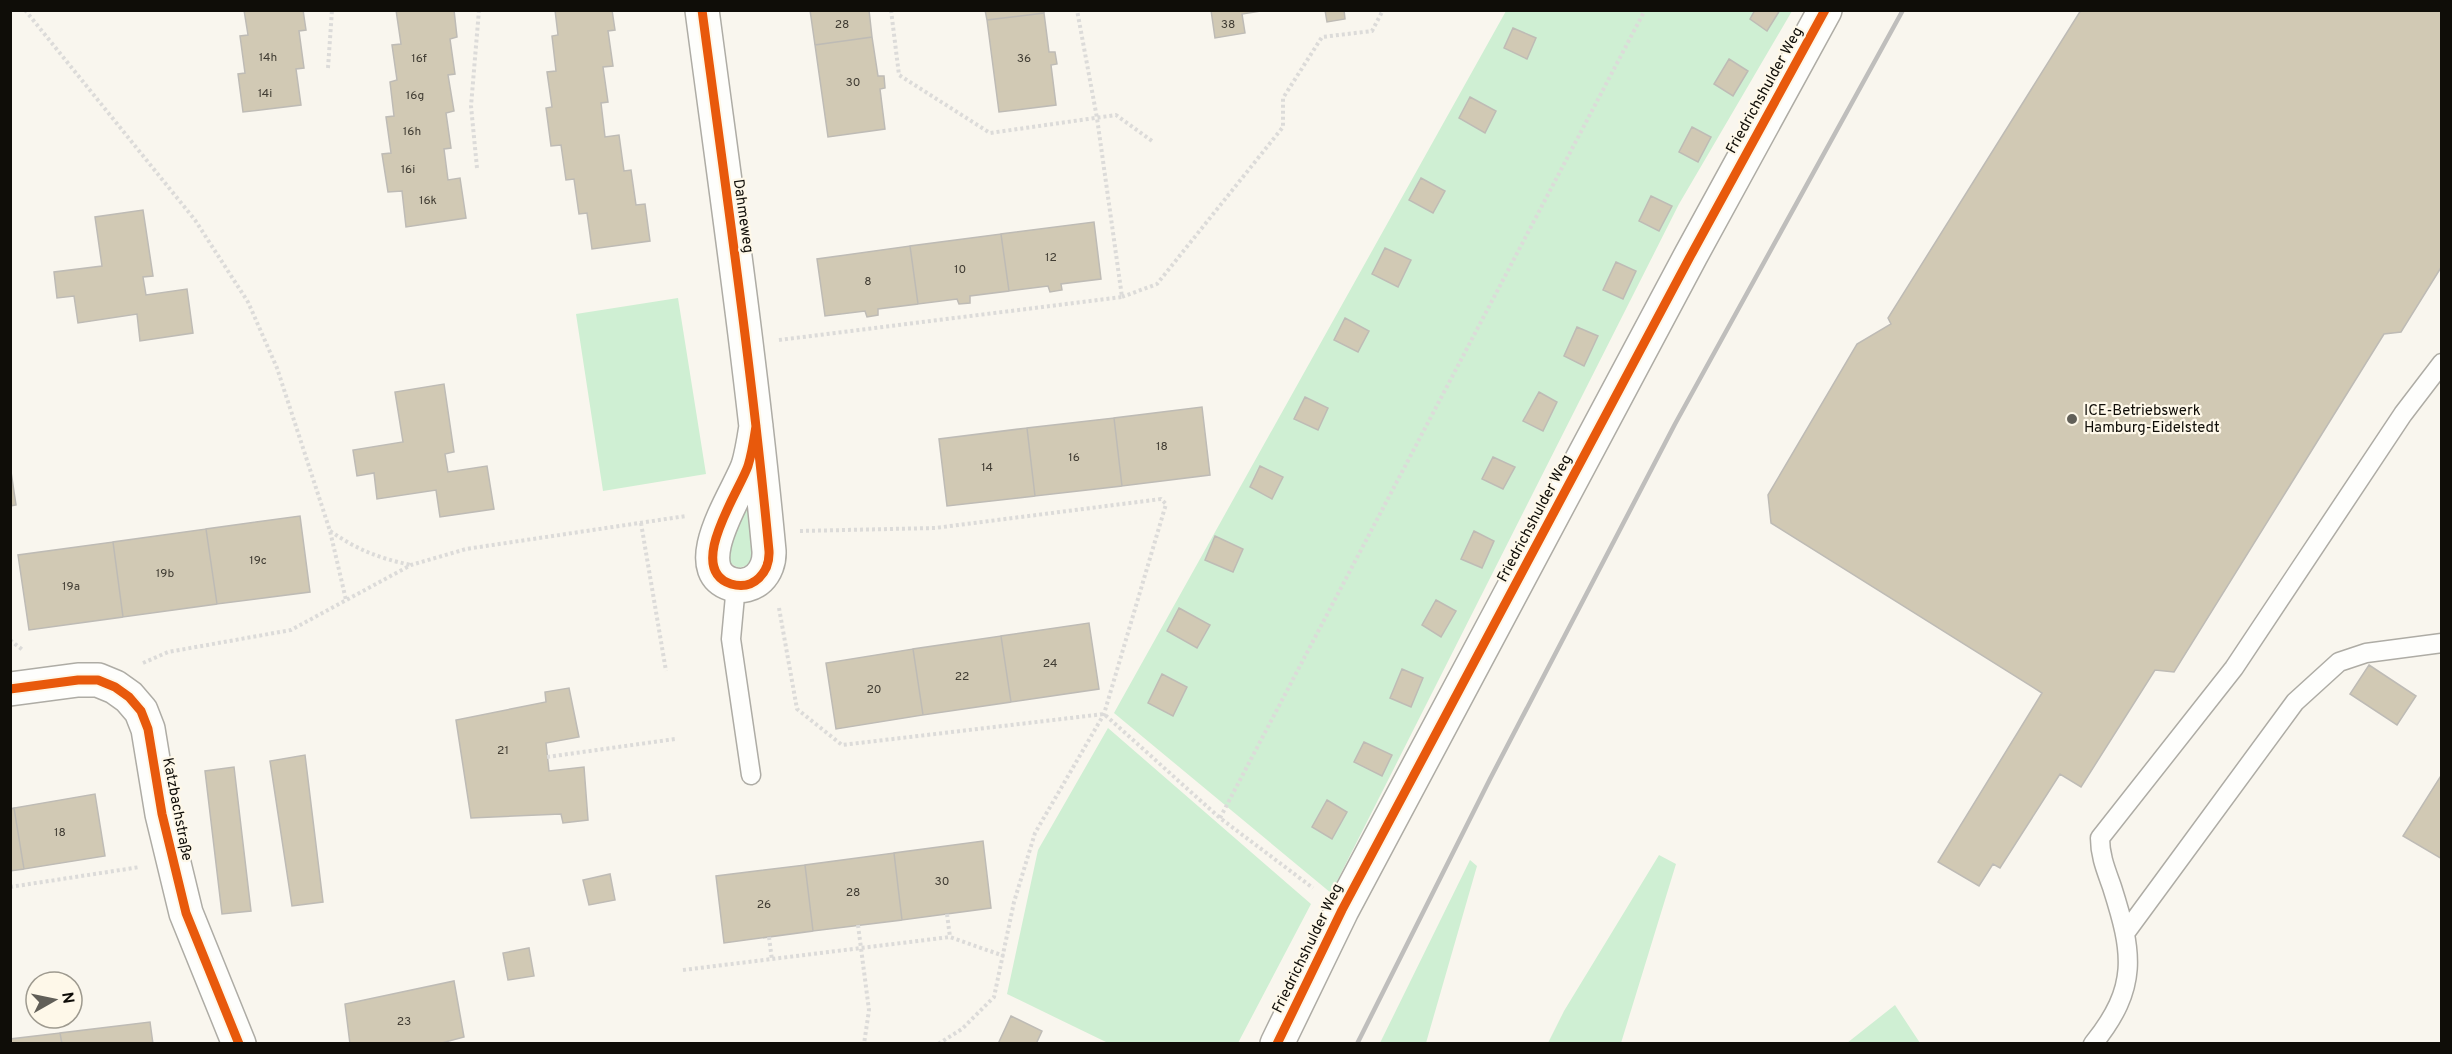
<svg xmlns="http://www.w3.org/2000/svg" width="2452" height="1054" font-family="Overpass,sans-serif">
<rect width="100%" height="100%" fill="#f9f6ee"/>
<path fill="#cfefd3" d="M1506 11H1792L1679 204 1331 893 1114 713Z
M678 298 706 474 603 491 576 314Z
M744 504 749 505 757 553 751 564 739 568 728 562 726 557Z
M1108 728 1311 904 1238 1043H1108L1007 994 1038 850Z
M1659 855 1676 864 1621 1043H1548L1564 1011Z
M1470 860 1477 866 1426 1043H1380Z
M1895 1005 1920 1043H1847Z"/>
<path fill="#d1c9b4" stroke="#bebbb5" stroke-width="1.5" d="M244 10H303L306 30 299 31 304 68 296 69 301 105 243 112 238 74 245 73 240 36 248 35Z
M396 10H454L457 37 450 39 455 74 448 75 454 111 446 113 451 148 444 149 448 180 460 178 466 218 406 227 402 191 388 192 382 154 391 153 386 117 394 116 390 82 397 80 392 45 401 44Z
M555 10H612L615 30 608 31 613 66 603 67 608 102 601 103 605 137 619 135 624 171 631 170 636 205 645 204 650 241 592 249 587 213 579 214 574 179 566 180 561 145 551 146 546 108 552 107 547 72 556 71 552 36 558 35Z
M810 10H869L872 37 815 45Z
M985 10H1044V13L987 20Z
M1211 10H1267L1242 14 1245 33 1215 38Z
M1325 10H1344L1345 19 1327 22Z
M1755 10H1780L1767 31 1750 19Z
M2081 10H2442V266L2401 332 2384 334 2174 672 2155 670 2081 787 2060 774 2000 868 1993 864 1979 886 1938 862 2042 693 1771 523 1768 495 1857 344 1891 324 1888 318Z
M1044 13 1049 52H1055L1057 64 1051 65 1056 105 999 112 987 20Z
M1513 28 1536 38 1527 59 1504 48Z
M872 37 878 76H884L885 88 880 89 885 129 828 137 815 45Z
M1729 59 1748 71 1733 96 1714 84Z
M1470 97 1496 111 1485 133 1459 118Z
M1692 127 1711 137 1698 162 1679 152Z
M1421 178 1445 191 1433 213 1409 200Z
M1651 196 1672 206 1659 231 1639 221Z
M143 210 153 276 143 277 146 295 187 289 193 333 140 341 137 314 78 323 74 296 57 298 54 272 102 266 95 217Z
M1094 222 1101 279 1061 284 1062 290 1050 292 1048 286 1009 291 1001 234Z
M1001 234 1009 291 970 296V303L959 304 957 299 918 304 910 246Z
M910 246 918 304 878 309V315L867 317 865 311 825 316 817 259Z
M1385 248 1411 260 1398 287 1372 274Z
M1616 262 1636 271 1623 299 1603 290Z
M1345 318 1369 331 1358 352 1334 340Z
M1577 327 1598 336 1584 366 1564 356Z
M444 384 454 452 445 454 448 472 487 466 494 509 440 517 436 490 377 499 374 473 357 476 353 450 403 442 395 392Z
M1539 392 1557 402 1543 431 1523 421Z
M1305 397 1328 408 1318 430 1294 419Z
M1202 407 1210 475 1122 486 1114 418Z
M1114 418 1122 486 1035 496 1027 428Z
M1027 428 1035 496 947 506 939 439Z
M1493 457 1515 467 1503 489 1482 479Z
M10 465 16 505 10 506Z
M1260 466 1283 477 1272 499 1250 487Z
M300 516 310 592 217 604 206 529Z
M206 529 217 604 123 617 113 542Z
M1474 531 1494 541 1482 568 1461 559Z
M1215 536 1243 549 1233 572 1205 560Z
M113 542 123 617 29 630 18 555Z
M1436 600 1456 611 1441 637 1422 625Z
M1179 608 1210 625 1197 648 1167 631Z
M1089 623 1099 689 1011 702 1001 636Z
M1001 636 1011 702 923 715 913 649Z
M913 649 923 715 836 729 826 663Z
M2369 665 2416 696 2397 725 2350 694Z
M1402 669 1423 678 1411 707 1390 698Z
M1162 674 1187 687 1173 716 1148 703Z
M569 688 579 737 546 743 549 771 584 767 588 820 563 823 561 814 471 818 456 720 546 702 545 692Z
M1364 742 1392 755 1382 776 1354 762Z
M305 755 323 902 292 906 270 761Z
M234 767 251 911 222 914 205 771Z
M2442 774V859L2403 836Z
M95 794 105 856 24 869 14 808Z
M1327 800 1347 812 1332 839 1312 827Z
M14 808 24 869 10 871V809Z
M983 841 991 908 902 920 894 853Z
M894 853 902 920 813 931 805 865Z
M805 865 813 931 724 943 716 876Z
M610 874 615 900 589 905 583 880Z
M529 948 534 976 508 980 503 953Z
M454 981 464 1037 438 1044H350L345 1004Z
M1011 1016 1042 1031 1036 1044H998Z
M150 1022 153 1044H62L60 1033Z
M60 1033 62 1044H10V1039Z"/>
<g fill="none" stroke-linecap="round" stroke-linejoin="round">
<g stroke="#aeaca5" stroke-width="21">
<path id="lane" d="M736 585 731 639 751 775
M2126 932 2295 702 2339 662 2366 653 2442 643
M2093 1044C2139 987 2133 953 2112 887 2106 870 2100 856 2100 838L2234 668 2403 414 2442 363"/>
</g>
<g stroke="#aeaca5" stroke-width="36">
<path id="street" d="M702 10C726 191 752 370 769 551 770 572 754 591 731 584 685 569 739 492 748 466 752 453 754 439 756 426
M10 689 78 680H98L115 687 129 697 141 711 148 729 162 814 186 913 239 1044
M1277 1044 1342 910 1691 255 1825 10"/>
</g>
<path stroke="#dcdbd9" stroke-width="4" stroke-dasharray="3 3" stroke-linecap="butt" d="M25 10 195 220 248 302 277 368 330 531 346 600
M891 10 899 75 990 133 1116 115 1152 141
M328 68 332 10
M477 168 471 106 479 10
M1122 297 1157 284 1283 127V98L1322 37 1372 31 1383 10
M779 340 1122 297 1097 118 1077 10
M641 523 666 671
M330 531C358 550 378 558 411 565
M800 531 935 528 1161 499 1166 504 1104 714 1035 833 1014 902 994 997 962 1029 938 1044
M779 608 797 709 842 745 1104 714 1220 818 1313 888
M10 640 24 651
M143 663 168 652 291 630 411 565 466 549 686 516
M547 757 675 739
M1220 818 1645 10
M10 887 140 867
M947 914 950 937
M858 925 869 1010 864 1044
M769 937 772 960
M683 970 950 937 1004 956
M504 1044H505"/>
<use href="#lane" stroke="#fefefc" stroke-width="18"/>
<use href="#street" stroke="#fefefc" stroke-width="33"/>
<path stroke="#bfbebc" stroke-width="4.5" d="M1357 1044 1490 779 1675 424 1903 10"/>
<g stroke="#fef8e9" stroke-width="13">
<path id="cycleway" d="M702 10C726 191 752 370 769 551 770 572 754 591 731 584 685 569 739 492 748 466 752 453 754 439 756 426
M10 689 78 680H98L115 687 129 697 141 711 148 729 162 814 186 913 239 1044
M1277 1044 1342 910 1691 255 1825 10"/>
</g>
<use href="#cycleway" stroke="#e8590c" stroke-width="9"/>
</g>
<circle fill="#615f58" stroke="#fef8e9" stroke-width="2" cx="2072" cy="419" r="6"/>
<g text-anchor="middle" stroke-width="4.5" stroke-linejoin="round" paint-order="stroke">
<g font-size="12" fill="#403c33">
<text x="842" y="28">28</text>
<text x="1228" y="28">38</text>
<text x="268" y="61">14h</text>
<text x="419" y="62">16f</text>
<text x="1024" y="62">36</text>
<text x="853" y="86">30</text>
<text x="265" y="97">14i</text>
<text x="415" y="99">16g</text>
<text x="412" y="135">16h</text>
<text x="408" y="173">16i</text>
<text x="428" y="204">16k</text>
<text x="1051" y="261">12</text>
<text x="960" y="273">10</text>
<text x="868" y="285">8</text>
<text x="1162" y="450">18</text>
<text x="1074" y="461">16</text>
<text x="987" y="471">14</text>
<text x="258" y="564">19c</text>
<text x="165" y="577">19b</text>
<text x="71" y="590">19a</text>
<text x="1050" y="667">24</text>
<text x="962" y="680">22</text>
<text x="874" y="693">20</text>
<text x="503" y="754">21</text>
<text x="60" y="836">18</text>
<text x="942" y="885">30</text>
<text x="853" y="896">28</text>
<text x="764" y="908">26</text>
<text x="404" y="1025">23</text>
</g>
<g font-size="15" fill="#0f0d08" stroke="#fef8e9">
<text transform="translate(1764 90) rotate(-61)" y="5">Friedrichshulder Weg</text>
<text transform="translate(744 216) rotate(82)" y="5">Dahmeweg</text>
<text transform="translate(1534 518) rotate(-62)" y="5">Friedrichshulder Weg</text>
<text transform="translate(178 809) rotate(79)" y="5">Katzbachstraße</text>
<text transform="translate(1307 948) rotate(-64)" y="5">Friedrichshulder Weg</text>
</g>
<g font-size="15" fill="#0f0d08" stroke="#fef8e9" text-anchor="start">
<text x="2084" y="415">ICE-Betriebswerk<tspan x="2084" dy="17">Hamburg-Eidelstedt</tspan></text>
</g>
</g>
<rect width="2452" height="1054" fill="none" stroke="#0f0d08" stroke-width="24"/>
<g transform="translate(54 1000) rotate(81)"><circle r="28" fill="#fef8e9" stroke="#9e9a8f" stroke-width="1.5"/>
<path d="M0-4.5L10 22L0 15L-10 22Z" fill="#615f58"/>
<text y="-9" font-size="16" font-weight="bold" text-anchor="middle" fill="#0f0d08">N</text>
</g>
</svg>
